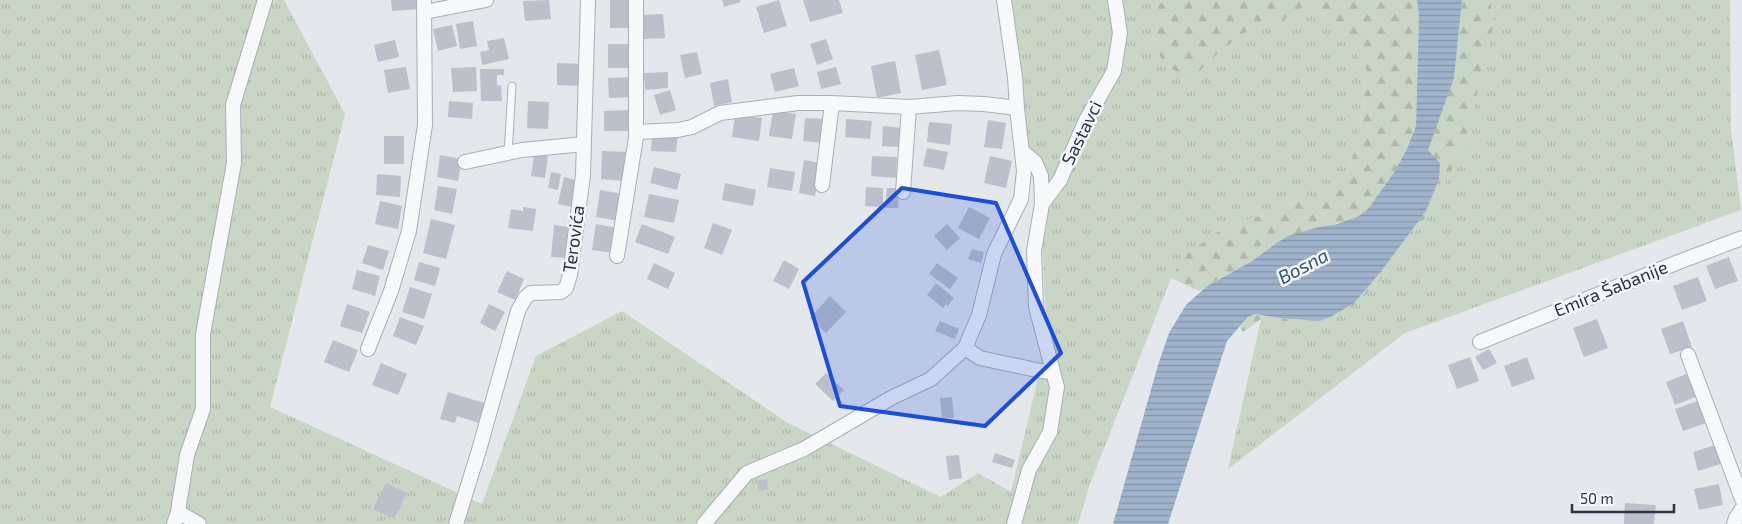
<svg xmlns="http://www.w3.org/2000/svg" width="1742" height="524" font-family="'Exo 2',sans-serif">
<defs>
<pattern id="grass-tufts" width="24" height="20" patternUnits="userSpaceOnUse" patternTransform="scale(1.25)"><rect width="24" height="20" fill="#c9d6c5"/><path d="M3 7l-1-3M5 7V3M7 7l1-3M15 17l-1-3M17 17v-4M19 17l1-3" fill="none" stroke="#adb8ab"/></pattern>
<pattern id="forest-firs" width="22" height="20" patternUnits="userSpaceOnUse" patternTransform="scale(1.25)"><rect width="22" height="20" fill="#c9d6c5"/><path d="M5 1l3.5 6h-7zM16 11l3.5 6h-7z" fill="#adb8ab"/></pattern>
<pattern id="water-rules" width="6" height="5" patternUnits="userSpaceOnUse" patternTransform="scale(1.25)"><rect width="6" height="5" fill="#9fb4cc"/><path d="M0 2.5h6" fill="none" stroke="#8293a7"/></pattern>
</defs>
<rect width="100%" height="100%" fill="#e4e7ec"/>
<path fill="url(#grass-tufts)" d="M0 0H284L345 114 270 407 482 504 536 356 622 311 788 423 941 497 978 473 1011 492 1047 340 1042 241 1006 0H1165L1159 5 1192 79 1216 55 1244 33 1280 22 1308 3 1340 26 1367 71 1360 131 1348 172 1317 194 1219 231 1171 278 1090 484 1078 524H0Z
M1490 0H1730L1731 128 1741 210 1405 333 1228 469 1261 319 1324 325 1357 304 1385 275 1431 209 1465 143 1494 23Z"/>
<path fill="url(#forest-firs)" d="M1165 0H1417L1419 14 1416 126 1406 151 1395 171 1368 209 1359 216 1349 220 1288 236 1278 242 1252 261 1222 277 1199 291 1171 278 1188 253 1219 231 1317 194 1348 172 1360 131 1367 71 1340 26 1308 4 1280 22 1244 33 1216 55 1192 79 1168 67 1151 43 1159 5Z
M1462 0H1490L1494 23 1465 144 1431 209 1385 275 1357 304 1324 325 1261 319 1243 332 1240 328 1248 317 1255 314 1279 318 1320 321 1354 303 1380 273 1426 211 1427 150 1454 78Z"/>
<path fill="url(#water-rules)" d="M1417 0H1462L1454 78 1428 150 1440 163 1439 179 1426 211 1380 273 1354 303 1332 316 1320 321 1279 318 1255 314 1248 317 1227 341 1168 524H1113L1158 365 1169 333 1186 305 1207 286 1252 261 1278 242 1288 236 1315 228 1337 224 1359 216 1368 209 1395 171 1406 151 1416 126 1419 14Z"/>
<path fill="#bbc0ca" d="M391 0H419L420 9 392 11Z
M549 0 551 19 525 21 523 1Z
M610 0H629V28H610Z
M722 0H740L741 2 724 7Z
M779 0 787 26 764 33 756 7Z
M803 0H839L843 13 810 22Z
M663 14 665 38 643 39 642 15Z
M473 21 477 46 460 49 456 24Z
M452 25 457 46 438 51 433 29Z
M504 38 509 59 482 65 480 52 489 50 487 41Z
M826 39 833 59 817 65 810 44Z
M395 40 399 57 378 62 374 45Z
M608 44H631V68H608Z
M939 50 947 85 922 90 915 55Z
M697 52 702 74 685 78 680 55Z
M895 61 901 93 877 98 871 66Z
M557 63 582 64 581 86 557 85Z
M406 67 410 89 388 93 384 70Z
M476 67 477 91 453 92 451 68Z
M836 67 841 84 821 89 817 72Z
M794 68 799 86 775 92 770 74Z
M480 69H504V75H497V85L501 86 502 101H481Z
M668 72V88L645 90 644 73Z
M631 77 632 97 609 98 608 78Z
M728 79 732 102 714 106 710 83Z
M670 90 676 110 660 115 654 95Z
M449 101 473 103 472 119 448 117Z
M528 101 549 102 548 129 527 128Z
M630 110V131H604V111Z
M773 110 796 114 792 139 769 136Z
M735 115 762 118 759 141 732 137Z
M805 118 825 119 823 143 803 141Z
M846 119 872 121 870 139 845 137Z
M988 120 1006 123 1002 149 984 147Z
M929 122 952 124 950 145 927 142Z
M883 126 902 128 900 147 882 146Z
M652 133 678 134 676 152 651 151Z
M384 136H404V164H384Z
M927 148 948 152 944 170 923 166Z
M602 151 628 152 626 181 601 179Z
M440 155 462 159 458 181 437 177Z
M534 155 548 156 545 178 531 176Z
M872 156 897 157 896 178 871 176Z
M990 156 1012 161 1006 188 984 183Z
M804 160 821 163 815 196 799 193Z
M654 167 681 174 677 190 650 183Z
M770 168 795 172 792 191 767 187Z
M551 172 561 174 558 190 548 188Z
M377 174 401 176 400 197 376 195Z
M564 177 579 181 573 207 558 204Z
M725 183 756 190 753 206 722 200Z
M438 186 457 189 452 214 434 210Z
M866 187 883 188V207L865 206Z
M887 188H899L898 208H885Z
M600 190 623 194 619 221 596 217Z
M649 194 679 200 674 223 644 217Z
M380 201 402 206 398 229 375 224Z
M523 207 536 209 533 231 508 228 511 209 523 211Z
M969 207 990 218 979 239 958 228Z
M431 219 455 225 446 259 423 253Z
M713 223 732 230 722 255 704 248Z
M596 224 618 228 614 253 592 250Z
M642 224 675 237 668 254 635 242Z
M947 224 960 238 947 250 934 236Z
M554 225 570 227 567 258 551 257Z
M368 245 389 251 383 270 362 263Z
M972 249 984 252 981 263 968 259Z
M1729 257 1738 281 1715 289 1706 266Z
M784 260 799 269 789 289 773 281Z
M419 262 440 268 435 286 414 280Z
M654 263 675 273 668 289 647 279Z
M937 263 958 278 950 289 929 274Z
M357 270 380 276 375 296 352 289Z
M507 271 524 279 515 300 497 292Z
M1698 277 1707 301 1682 310 1673 286Z
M936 283 954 298 948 306 946 304 943 308 927 295Z
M410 287 432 294 424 319 402 312Z
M830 296 846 312 826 333 810 318Z
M347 304 370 312 362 333 340 326Z
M489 304 505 312 495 331 480 323Z
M400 317 424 326 416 345 393 336Z
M1597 319 1608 348 1584 357 1573 328Z
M940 321 959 329 955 339 935 331Z
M1683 321 1692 347 1670 354 1661 329Z
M333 340 358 350 349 372 324 362Z
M1489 349 1497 363 1483 370 1475 357Z
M1470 357 1479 381 1457 389 1448 365Z
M1527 357 1535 379 1512 387 1504 366Z
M381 363 407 374 398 395 372 385Z
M826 373 844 390 833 401 815 384Z
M1689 373 1698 396 1675 405 1666 382Z
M448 392 484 403 479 423 457 416 455 423 440 419Z
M952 397 954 418H942L940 398Z
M1698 401 1706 423 1683 431 1675 409Z
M1715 445 1721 464 1698 471 1693 452Z
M995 453 1015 460 1012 468 992 462Z
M959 455 962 478 949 480 946 456Z
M767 479 768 489 759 491 757 481Z
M386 483 407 493 394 519 373 509Z
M1719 484 1723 505 1699 510 1694 489Z
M1625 503 1656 505 1654 524H1624Z"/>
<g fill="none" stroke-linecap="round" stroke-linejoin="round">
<g stroke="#a9aeb7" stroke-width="9">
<path id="lane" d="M508 154 512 86"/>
</g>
<g stroke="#a9aeb7" stroke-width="16">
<path id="street" d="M425 12 486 0
M636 132 678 130 692 127 720 113 798 103H832L909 107 958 103 984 104 1017 108
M465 162 522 150 584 144
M822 185 832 103
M903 192 909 107
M1042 204 1060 180 1086 120 1114 71 1120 33 1115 0
M617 256 636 137V0
M1480 342 1676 263 1742 238
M965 348 980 358 1041 371 1053 372
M368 349 391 291 409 231 425 125 424 0
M1688 355 1742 499
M178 512 199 524
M174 524 178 512 187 455 203 409V334L234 163 233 105 265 0
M456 524 479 450 518 311 525 298 531 293 561 292 566 288 570 275 583 175 588 0
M704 524 747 473 804 449 891 398 931 379 965 348 979 315 994 254 1021 199 1024 171 1017 108 1015 77 1004 0
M1014 524 1029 470 1050 432 1057 387 1036 307 1034 251 1042 204 1041 176 1035 162 1022 151
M1734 524 1736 518 1742 509"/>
</g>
<use href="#lane" stroke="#f7f8fa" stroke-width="7"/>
<use href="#street" stroke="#f7f8fa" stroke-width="14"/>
</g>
<path fill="#1d4ed8" fill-opacity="0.2" stroke="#1d4ed8" stroke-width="4" stroke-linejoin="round" d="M902 188 996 203 1061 353 985 426 840 406 803 282Z"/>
<g text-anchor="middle" stroke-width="5" stroke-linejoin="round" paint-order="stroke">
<g font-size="18" fill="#2b3445" stroke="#f4f6f9">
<text transform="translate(1082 133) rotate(-64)" y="6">Sastavci</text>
<text transform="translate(574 239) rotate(-82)" y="6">Terovića</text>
<text transform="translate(1611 289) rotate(-22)" y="6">Emira Šabanije</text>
</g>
<g font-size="19" font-style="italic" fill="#34527a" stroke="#f4f6f9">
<text transform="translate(1303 266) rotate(-28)" y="7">Bosna</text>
</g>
</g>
<path d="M1572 504v8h102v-8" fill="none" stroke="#2b3445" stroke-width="2.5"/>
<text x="1580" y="504" font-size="15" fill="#2b3445" stroke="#f4f6f9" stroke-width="4" paint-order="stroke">50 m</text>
</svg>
